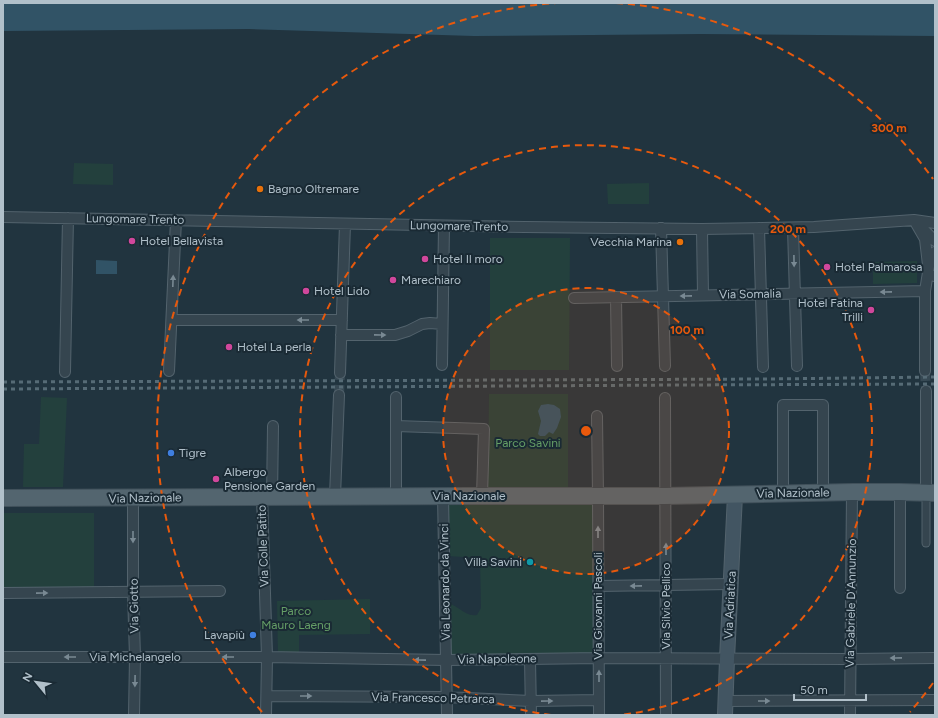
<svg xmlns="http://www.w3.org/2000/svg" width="938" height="718" font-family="Figtree,sans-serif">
<rect width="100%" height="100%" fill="#21343f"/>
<path fill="#23403d" d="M74 163 113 164V185L73 184Z
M649 183V204H608L607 184Z
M490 238H570L569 370H490Z
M917 261V283L873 284V262Z
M489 394H568V491L488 492Z
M41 397 67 398 63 487H23L24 444H39Z
M446 503 593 504 597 656 448 657 447 603C459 605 464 617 477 615L481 608 480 558 448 556Z
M3 513H94V587L3 588Z
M370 599V634L299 635V655H278L277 601Z"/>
<path fill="#315366" d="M3 3H935V36L701 34 474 36 249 29 3 31Z
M96 260 117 261V274H96Z
M548 404 554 405 560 409 561 417 557 428 553 434 549 432 545 436H540L538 434 541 421 538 411 541 405Z"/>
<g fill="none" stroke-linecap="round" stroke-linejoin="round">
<path stroke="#374954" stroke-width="10" stroke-dasharray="10 5" stroke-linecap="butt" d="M925 371 926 391
M339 395 340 373"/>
<g stroke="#53636d" stroke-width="9">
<path id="pedestrian" d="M926 543V493"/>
</g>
<g stroke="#53636d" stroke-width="12">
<path id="minor" d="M3 217 525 227 702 229 814 227 914 220 935 223
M914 220 925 239 928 265
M661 228 665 366
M759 228 763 367
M793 228 797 366
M702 229 703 295
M923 229 935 241
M934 276H935
M616 297 617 366
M574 298 925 291
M172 320H342
M341 335H395L408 331 422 324 430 323 442 324
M442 365 444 226
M169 371 176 220
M925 371V291L929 266 935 252
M65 372 68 218
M340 373 345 224
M926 391V493
M665 398 666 715
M597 416 598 496
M396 426 484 429 482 496
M783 494V405H823V493
M335 496 339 395
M396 496V397
M443 496 447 715
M598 496 599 715
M262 497 267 657 266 715
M272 497 273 426
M133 498V592L135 657 134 715
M598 586 731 584
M900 588V492
M3 593 220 591
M3 657H267L446 660 599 658 851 659 935 658
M530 659 531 715
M267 696 446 697 531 701 599 700
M725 701 935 700
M850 715 852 492"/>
</g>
<g stroke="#53636d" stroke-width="16">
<path id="secondary" d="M725 715 727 659 735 495"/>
</g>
<g stroke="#41515b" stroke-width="18">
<path id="primary" d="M3 498 469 496H665L852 492H900L935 493"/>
</g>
<use href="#pedestrian" stroke="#35454f" stroke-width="7"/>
<use href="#minor" stroke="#35454f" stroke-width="10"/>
<use href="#secondary" stroke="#425562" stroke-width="14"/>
<use href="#primary" stroke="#53656f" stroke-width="16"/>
<path stroke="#566b76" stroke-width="3" stroke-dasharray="4 4" stroke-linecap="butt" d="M3 382 768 379 935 377
M3 389 679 385 935 384"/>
</g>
<defs><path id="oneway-solid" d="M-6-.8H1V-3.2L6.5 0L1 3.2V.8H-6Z"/></defs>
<g fill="#798993">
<use href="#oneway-solid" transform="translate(794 261) rotate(89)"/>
<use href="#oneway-solid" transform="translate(173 281) rotate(-88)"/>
<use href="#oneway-solid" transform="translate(886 292) rotate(179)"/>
<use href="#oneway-solid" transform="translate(686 296) rotate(179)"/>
<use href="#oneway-solid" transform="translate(303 320) rotate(-180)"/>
<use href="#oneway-solid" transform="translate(380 335) rotate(1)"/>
<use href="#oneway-solid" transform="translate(598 532) rotate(-90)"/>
<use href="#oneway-solid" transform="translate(133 537) rotate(90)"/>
<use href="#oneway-solid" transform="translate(666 549) rotate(-90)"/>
<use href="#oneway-solid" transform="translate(636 586) rotate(179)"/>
<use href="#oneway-solid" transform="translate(42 593) rotate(-1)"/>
<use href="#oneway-solid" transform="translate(70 657) rotate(180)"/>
<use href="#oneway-solid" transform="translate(228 657) rotate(180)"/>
<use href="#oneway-solid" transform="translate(896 658) rotate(179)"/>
<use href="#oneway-solid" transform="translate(420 660) rotate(-179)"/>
<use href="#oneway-solid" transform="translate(599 676) rotate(-90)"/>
<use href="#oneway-solid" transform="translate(135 681) rotate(91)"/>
<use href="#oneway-solid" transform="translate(306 696)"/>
<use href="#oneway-solid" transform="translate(547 701) rotate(-1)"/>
<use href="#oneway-solid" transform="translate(764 701)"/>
</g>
<circle cx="586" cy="431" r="143" fill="#e8590c" fill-opacity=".12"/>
<g fill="none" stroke="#e8590c" stroke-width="2" stroke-dasharray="7 5">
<circle cx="586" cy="431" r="143"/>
<path d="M551 715A286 286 0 1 1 621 715"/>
<path d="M933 683A429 429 0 0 1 910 712M262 712A429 429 0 0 1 556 3M616 3A429 429 0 0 1 933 179"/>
</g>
<g fill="#e8710a" stroke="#1a2a34" stroke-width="1.5">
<circle cx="260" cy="189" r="4"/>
<circle cx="680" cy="242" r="4"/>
</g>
<g fill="#d1479c" stroke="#1a2a34" stroke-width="1.5">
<circle cx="132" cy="241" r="4"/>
<circle cx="425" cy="259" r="4"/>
<circle cx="827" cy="267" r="4"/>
<circle cx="393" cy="280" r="4"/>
<circle cx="306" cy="291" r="4"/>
<circle cx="871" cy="310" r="4"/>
<circle cx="229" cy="347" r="4"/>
<circle cx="216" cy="479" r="4"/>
</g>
<g fill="#3f7fe0" stroke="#1a2a34" stroke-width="1.5">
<circle cx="171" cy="453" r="4"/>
<circle cx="253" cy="635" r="4"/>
</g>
<circle fill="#0f9aa8" stroke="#1a2a34" stroke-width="1.5" cx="530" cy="562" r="4"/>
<g text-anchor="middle" stroke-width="4" stroke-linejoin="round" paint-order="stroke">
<g font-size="12" fill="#b1c0ca" stroke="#1a2a34" text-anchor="start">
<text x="268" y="193">Bagno Oltremare</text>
<text x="140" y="245">Hotel Bellavista</text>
<text x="672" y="246" text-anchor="end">Vecchia Marina</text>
<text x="433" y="263">Hotel Il moro</text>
<text x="835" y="271">Hotel Palmarosa</text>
<text x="401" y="284">Marechiaro</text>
<text x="314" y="295">Hotel Lido</text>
<text x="863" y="307" text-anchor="end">Hotel Fatina<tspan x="863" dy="14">Trilli</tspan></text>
<text x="237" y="351">Hotel La perla</text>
<text x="179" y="457">Tigre</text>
<text x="224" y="476">Albergo<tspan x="224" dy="14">Pensione Garden</tspan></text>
<text x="522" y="566" text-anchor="end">Villa Savini</text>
<text x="245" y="639" text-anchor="end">Lavapiù</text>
</g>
<g font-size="12" fill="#b1c0ca" stroke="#1a2a34">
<text transform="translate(135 219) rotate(1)" y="4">Lungomare Trento</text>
<text transform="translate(459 226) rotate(1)" y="4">Lungomare Trento</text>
<text transform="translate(750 294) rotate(-1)" y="4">Via Somalia</text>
<text transform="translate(793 493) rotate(-1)" y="4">Via Nazionale</text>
<text x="469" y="500">Via Nazionale</text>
<text transform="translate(145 498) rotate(-1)" y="4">Via Nazionale</text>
<text transform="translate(263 546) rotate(-92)" y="4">Via Colle Patito</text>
<text transform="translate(445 582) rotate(-91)" y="4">Via Leonardo da Vinci</text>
<text transform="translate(851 603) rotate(-89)" y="4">Via Gabriele D'Annunzio</text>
<text transform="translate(730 605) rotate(-87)" y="4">Via Adriatica</text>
<text transform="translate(134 606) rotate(-91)" y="4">Via Giotto</text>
<text transform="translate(598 606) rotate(-90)" y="4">Via Giovanni Pascoli</text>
<text transform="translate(666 606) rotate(-90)" y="4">Via Silvio Pellico</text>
<text x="135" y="661">Via Michelangelo</text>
<text transform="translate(497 659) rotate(-1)" y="4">Via Napoleone</text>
<text transform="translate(433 698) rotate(1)" y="4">Via Francesco Petrarca</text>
</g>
<g font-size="12" fill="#659e66" stroke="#1a2a34">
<text x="528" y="447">Parco Savini</text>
<text x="296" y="615">Parco<tspan x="296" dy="14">Mauro Laeng</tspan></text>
</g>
</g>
<circle cx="586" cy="431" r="6" fill="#e8590c" stroke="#1a2a34" stroke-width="2"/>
<g font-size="12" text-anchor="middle" font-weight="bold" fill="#e8590c" stroke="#1a2a34" stroke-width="4" stroke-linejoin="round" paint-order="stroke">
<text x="889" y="132">300 m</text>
<text x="788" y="233">200 m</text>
<text x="687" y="334">100 m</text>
</g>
<rect width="938" height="718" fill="none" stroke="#b1c0ca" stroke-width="8"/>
<g transform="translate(36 682) rotate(299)" stroke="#1a2a34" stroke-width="3" paint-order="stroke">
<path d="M0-3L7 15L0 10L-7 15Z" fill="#b1c0ca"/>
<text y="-6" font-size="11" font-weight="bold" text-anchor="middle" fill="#b1c0ca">N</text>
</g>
<path d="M794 694v6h72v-6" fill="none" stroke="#b1c0ca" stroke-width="2"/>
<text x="800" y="694" font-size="12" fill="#b1c0ca" stroke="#1a2a34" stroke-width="3" paint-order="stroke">50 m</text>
</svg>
